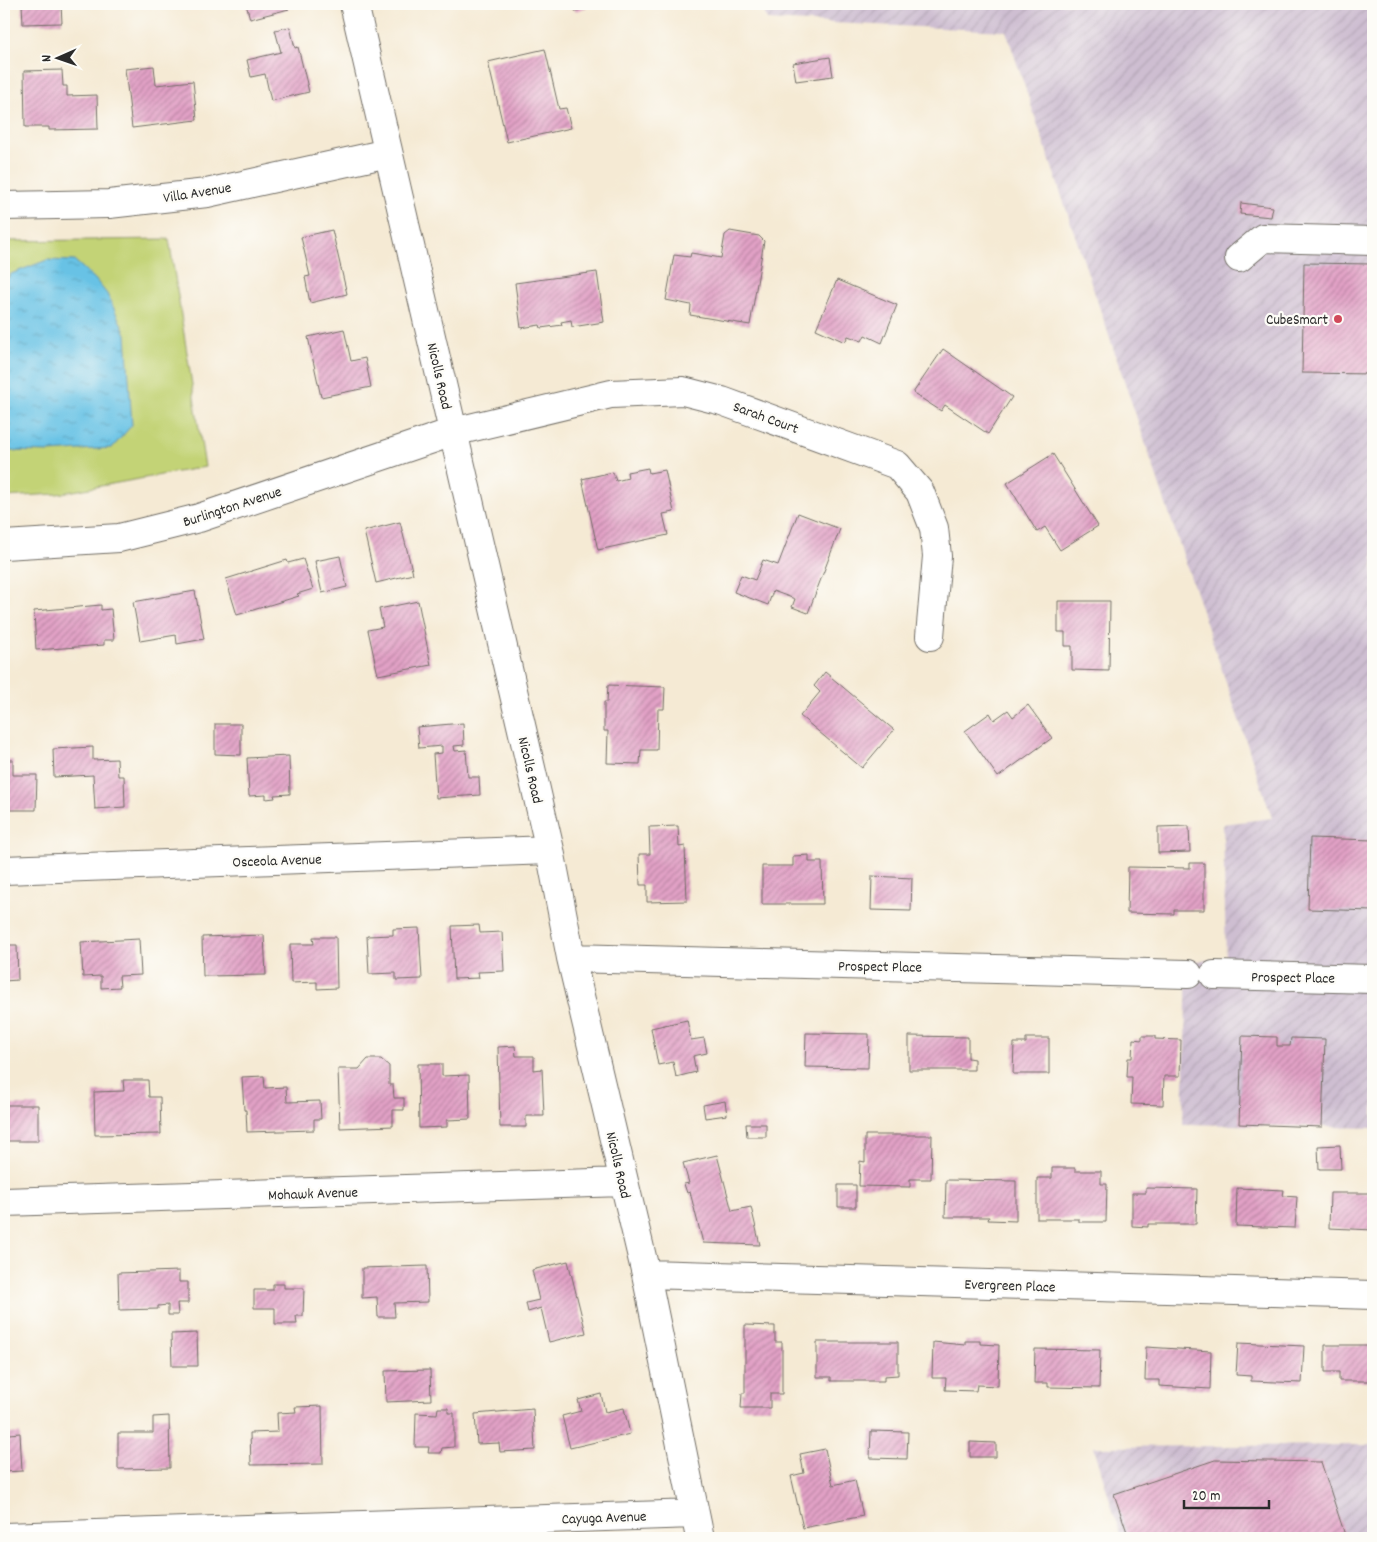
<svg xmlns="http://www.w3.org/2000/svg" width="1377" height="1542" font-family="Dekko,sans-serif">
<defs>
<pattern id="industrial-furrows" width="10" height="10" patternUnits="userSpaceOnUse" patternTransform="scale(1.25)"><rect width="10" height="10" fill="#cebed1"/><path d="M-1 1l2-2M0 10L10 0M9 11l2-2" fill="none" stroke="#b1a3b4"/></pattern>
<pattern id="water-ripples" width="26" height="14" patternUnits="userSpaceOnUse" patternTransform="scale(1.25)"><rect width="26" height="14" fill="#67c2e5"/><path d="M2 4q2-2 4 0t4 0M15 11q2-2 4 0t4 0" fill="none" stroke="#559eba"/></pattern>
<pattern id="building-hatch" width="6" height="6" patternUnits="userSpaceOnUse" patternTransform="scale(1.25)"><rect width="6" height="6" fill="#e2a1c6"/><path d="M-1 1l2-2M0 6l6-6M5 7l2-2" fill="none" stroke="#b783a1"/></pattern>
</defs>
<rect width="100%" height="100%" fill="#fdfcf7"/>
<filter id="ink" filterUnits="userSpaceOnUse"><feTurbulence type="fractalNoise" baseFrequency=".02" numOctaves="2"/><feDisplacementMap in="SourceGraphic" scale="10" xChannelSelector="R" yChannelSelector="G"/><feConvolveMatrix kernelMatrix="1 2 1 2 8 2 1 2 1" color-interpolation-filters="sRGB"/></filter>
<filter id="wash" filterUnits="userSpaceOnUse"><feTurbulence type="fractalNoise" baseFrequency=".0096" numOctaves="4" result="noise"/><feDisplacementMap in="SourceGraphic" scale="20" xChannelSelector="R" yChannelSelector="G"/><feGaussianBlur stdDeviation="1.12" result="paint"/><feColorMatrix in="noise" values="0 0 0 0 0 0 0 0 0 0 0 0 0 0 0 0 0 1.4 0 .05"/><feComposite in="paint" operator="in"/></filter>
<g filter="url(#wash)">
<rect width="100%" height="100%" fill="#f5ead4"/>
<path fill="url(#industrial-furrows)" d="M762 4H1373V1128L1183 1124 1187 961 1226 960 1223 824 1272 818 1006 31 767 20Z
M1373 1445V1538H1121L1094 1447Z"/>
<path fill="#c3d376" stroke="#777f50" d="M169 239 205 467 57 494 4 497V241Z"/>
<path fill="url(#water-ripples)" stroke="#497688" d="M47 260 75 261 95 279 107 294 126 334 132 425 112 448 49 452 7 451 4 448V283L11 274Z"/>
<g id="blocks">
<path fill="url(#building-hatch)" d="M22 4H61L62 23 23 24Z
M246 4H288L289 9 250 19Z
M573 4H586V8L575 11Z
M290 27 295 48 298 47 309 92 271 101 265 74 251 77 247 60 281 52 275 30Z
M545 49 559 109 566 108 571 128 507 142 488 62Z
M830 57 833 76 796 81 793 63Z
M154 66 156 85 193 81 197 120 132 128 125 69Z
M62 70 63 86H67V96L97 95 98 129 49 130V127H25L24 71Z
M1241 203 1273 207 1271 217 1240 214Z
M332 230 347 294 310 303 305 277 310 276 301 237Z
M730 231 759 236 764 241 750 325 690 315 691 305 666 300 674 255 690 257 691 253 721 258 725 235Z
M1304 263 1373 264V374L1302 373Z
M597 272 604 322 572 327 571 320 561 322 562 325 541 328 540 325 521 328 515 283Z
M837 280 897 305 882 343 865 335 862 341 848 336 845 342 816 329Z
M344 329 351 361 365 358 371 387 321 397 308 337Z
M943 349 1012 397 988 434 945 405 941 411 913 393Z
M1053 454 1098 526 1060 550 1045 527 1037 532 1007 483Z
M648 468 649 473 665 470 674 512 663 514 668 535 598 550 582 479 613 472 616 481 628 478 627 472Z
M798 513 840 529 808 613 792 607 795 599 773 591 768 605 734 592 741 575 755 580 763 560 778 565Z
M400 522 413 574 376 583 364 531Z
M340 556 347 587 322 593 315 561Z
M303 559 313 589 297 594 299 596 237 615 226 579 287 560 288 563Z
M195 591 204 639 177 644 176 635 140 641 133 602Z
M418 601 431 665 378 675 368 630 383 627 379 609Z
M1058 601H1110L1109 671 1072 670V646H1065V632H1058Z
M101 605V610L111 609 114 640H104V645L36 650 34 611Z
M825 672 894 730 862 768 800 716 820 692 814 686Z
M608 685 665 687 664 709H658L657 750H641L640 764 607 763 608 731H604V702H607Z
M1028 705 1052 738 998 777 965 731 990 713 994 720 1008 710 1013 717Z
M463 723 464 745 454 746 455 751 466 750 468 777H479L480 795 436 798 433 754 442 753V746L419 748 417 727Z
M215 724H241V755L215 754Z
M93 747V760L117 759 118 776H124L125 807 95 809 93 775 54 777 53 749Z
M289 756 290 794 274 795 275 798 266 799V795L249 796 247 758Z
M4 760H13V775H37L36 810H4Z
M678 826 679 847 685 846 687 901 647 902V885H640L639 854H650L649 827Z
M1189 826 1190 852 1158 853V827Z
M1310 838 1373 840V911L1308 909Z
M809 855V862H822L823 904H762V866H793V856Z
M1190 863H1204V910H1174V914L1127 913 1128 867 1190 868Z
M872 876 912 878 911 911 871 910Z
M479 925 480 933 502 932 504 971 478 972 479 978 454 979 452 926Z
M419 928 422 979 396 980V973L369 974 367 936 393 935V929Z
M264 935 266 975 203 976 202 937Z
M313 937H336L337 988 317 989V982L291 983 290 944H314Z
M139 939 141 975 119 976 120 987 101 988V976L83 977 81 942Z
M4 945H17L18 980 4 981Z
M687 1020 691 1040 704 1038 707 1053 693 1056 696 1072 676 1077 673 1062 658 1065 651 1028Z
M806 1033 869 1034 868 1068 805 1067Z
M909 1036 968 1037V1058L974 1059V1070H909Z
M1142 1036H1155V1039L1181 1040 1180 1076H1164L1163 1105 1131 1104 1132 1077H1127L1128 1058H1132L1133 1039 1142 1040Z
M1242 1036 1277 1037V1046H1290L1291 1038 1325 1039 1322 1127 1239 1124Z
M1026 1038H1049V1074H1013L1014 1043H1026Z
M515 1046 516 1056H534V1070L542 1069 544 1116H526V1127H500L498 1047Z
M368 1059H381L389 1066V1085H393L394 1098H404V1110H393V1126L340 1128 338 1069H359Z
M418 1064H442V1076L469 1075 470 1119 447 1120V1127L419 1128Z
M264 1076 265 1088 286 1087 287 1102 320 1101 321 1119H314V1130L247 1132 246 1110H244L242 1077Z
M123 1080H148L149 1097H160L161 1134 95 1135 94 1092 124 1091Z
M725 1101 727 1115 705 1118 703 1105Z
M4 1105H38V1141H4Z
M746 1124H766V1137H747Z
M865 1135H932L931 1179H910V1187L859 1186 860 1161 865 1162Z
M1340 1145 1341 1169H1319L1318 1146Z
M717 1155 732 1211 751 1207 760 1245 703 1243 690 1192 687 1193 684 1184 689 1183 683 1163Z
M1052 1168H1075V1171H1101V1184H1107L1106 1222H1079V1219H1037V1178H1052Z
M946 1180 1016 1181V1221L988 1220 989 1217H945Z
M838 1185H856V1207H838Z
M1146 1188 1197 1189 1196 1224H1148V1227L1132 1226V1193H1146Z
M1237 1188 1284 1190 1283 1196 1297 1197 1295 1228 1236 1226Z
M1330 1193H1373V1230L1329 1228Z
M568 1261 586 1333 549 1342 541 1308 528 1312 526 1303 539 1300 532 1270Z
M427 1266 428 1302 394 1303 395 1317H378L377 1297 362 1298V1268Z
M179 1271V1282H188V1303H177L178 1315H168V1305L158 1306V1309L119 1310 118 1273Z
M273 1284H284V1288H304L303 1316H296L297 1324H275V1308H254V1290H273Z
M745 1325 775 1326V1342H782V1394H770V1408H741L742 1393H745Z
M197 1333 198 1366H172L171 1334Z
M965 1341H980V1344L999 1345 998 1386 977 1385 976 1391 945 1390 946 1378H932L933 1342 965 1345Z
M817 1342H898V1375L884 1376V1381H831V1377H817Z
M1238 1343 1304 1346 1302 1383 1251 1381V1376L1236 1375Z
M1325 1345H1373V1381H1339V1372H1325Z
M1146 1347 1211 1351 1210 1389 1159 1386V1380H1145Z
M1035 1349 1100 1350 1099 1388 1048 1387V1383H1034Z
M430 1370 431 1400 386 1402 385 1371Z
M601 1394 605 1412 624 1408 630 1434 570 1448 562 1416 581 1411 578 1400Z
M322 1406 323 1464 251 1465 250 1433 278 1432 277 1413 296 1412 295 1407Z
M438 1408H448V1413H454V1447L442 1448 441 1453H428L429 1447H415L416 1413 437 1414Z
M533 1409 535 1450 500 1452 499 1443 477 1444 475 1414Z
M169 1416 170 1468 118 1469V1433H153V1417Z
M4 1428H9V1434L20 1433 22 1471 4 1472Z
M871 1431 908 1432 907 1459 870 1458Z
M970 1442 996 1443V1457H970Z
M825 1449 833 1485 855 1480 863 1516 803 1528 791 1476 804 1473 800 1454Z
M1215 1460 1321 1462 1346 1538H1129L1114 1494Z"/>
</g>
</g>
<g filter="url(#ink)">
<use href="#blocks" fill-opacity="0" stroke="#726e66" stroke-width="1"/>
<g fill="none" stroke-linecap="round" stroke-linejoin="round">
<g stroke="#726e66" stroke-width="30">
<path id="minor" d="M354 4 550 850 571 958 646 1274 700 1538
M4 206 109 204 207 193 388 153
M1239 258 1263 238 1373 241
M4 545 119 538 199 518 453 432 611 394 683 391 722 401 897 465 920 492 934 528 937 556 930 636
M4 870 550 850
M571 958 1188 974
M1214 975 1373 979
M4 1202 623 1182
M646 1274 1373 1295
M4 1537 694 1514"/>
</g>
<use href="#minor" stroke="#fff" stroke-width="28"/>
</g>
</g>
<circle fill="#d1495b" stroke="#fdfcf7" stroke-width="2" cx="1338" cy="319" r="5"/>
<g text-anchor="middle" stroke-width="4.5" stroke-linejoin="round" paint-order="stroke">
<g font-size="15" fill="#2b2b2b" stroke="#fdfcf7">
<text transform="translate(197 192) rotate(-9)" y="5">Villa Avenue</text>
<text transform="translate(440 376) rotate(77)" y="5">Nicolls Road</text>
<text transform="translate(766 417) rotate(20)" y="5">Sarah Court</text>
<text transform="translate(232 506) rotate(-18)" y="5">Burlington Avenue</text>
<text transform="translate(531 770) rotate(77)" y="5">Nicolls Road</text>
<text transform="translate(277 860) rotate(-2)" y="5">Osceola Avenue</text>
<text transform="translate(880 966) rotate(1)" y="5">Prospect Place</text>
<text transform="translate(1293 977) rotate(1)" y="5">Prospect Place</text>
<text transform="translate(619 1165) rotate(77)" y="5">Nicolls Road</text>
<text transform="translate(313 1193) rotate(-2)" y="5">Mohawk Avenue</text>
<text transform="translate(1010 1285) rotate(2)" y="5">Evergreen Place</text>
<text transform="translate(604 1517) rotate(-2)" y="5">Cayuga Avenue</text>
</g>
<g font-size="15" fill="#2b2b2b" stroke="#fdfcf7" text-anchor="end">
<text x="1328" y="324">CubeSmart</text>
</g>
</g>
<rect width="1377" height="1542" fill="none" stroke="#fdfcf7" stroke-width="20"/>
<g transform="translate(58 58) rotate(268)" stroke="#fdfcf7" stroke-width="4" paint-order="stroke">
<path d="M0-4L9 19L0 12L-9 19Z" fill="#2b2b2b"/>
<text y="-8" font-size="14" font-weight="bold" text-anchor="middle" fill="#2b2b2b">N</text>
</g>
<path d="M1184 1500v8h85v-8" fill="none" stroke="#2b2b2b" stroke-width="2.5"/>
<text x="1192" y="1500" font-size="15" fill="#2b2b2b" stroke="#fdfcf7" stroke-width="4" paint-order="stroke">20 m</text>
</svg>
